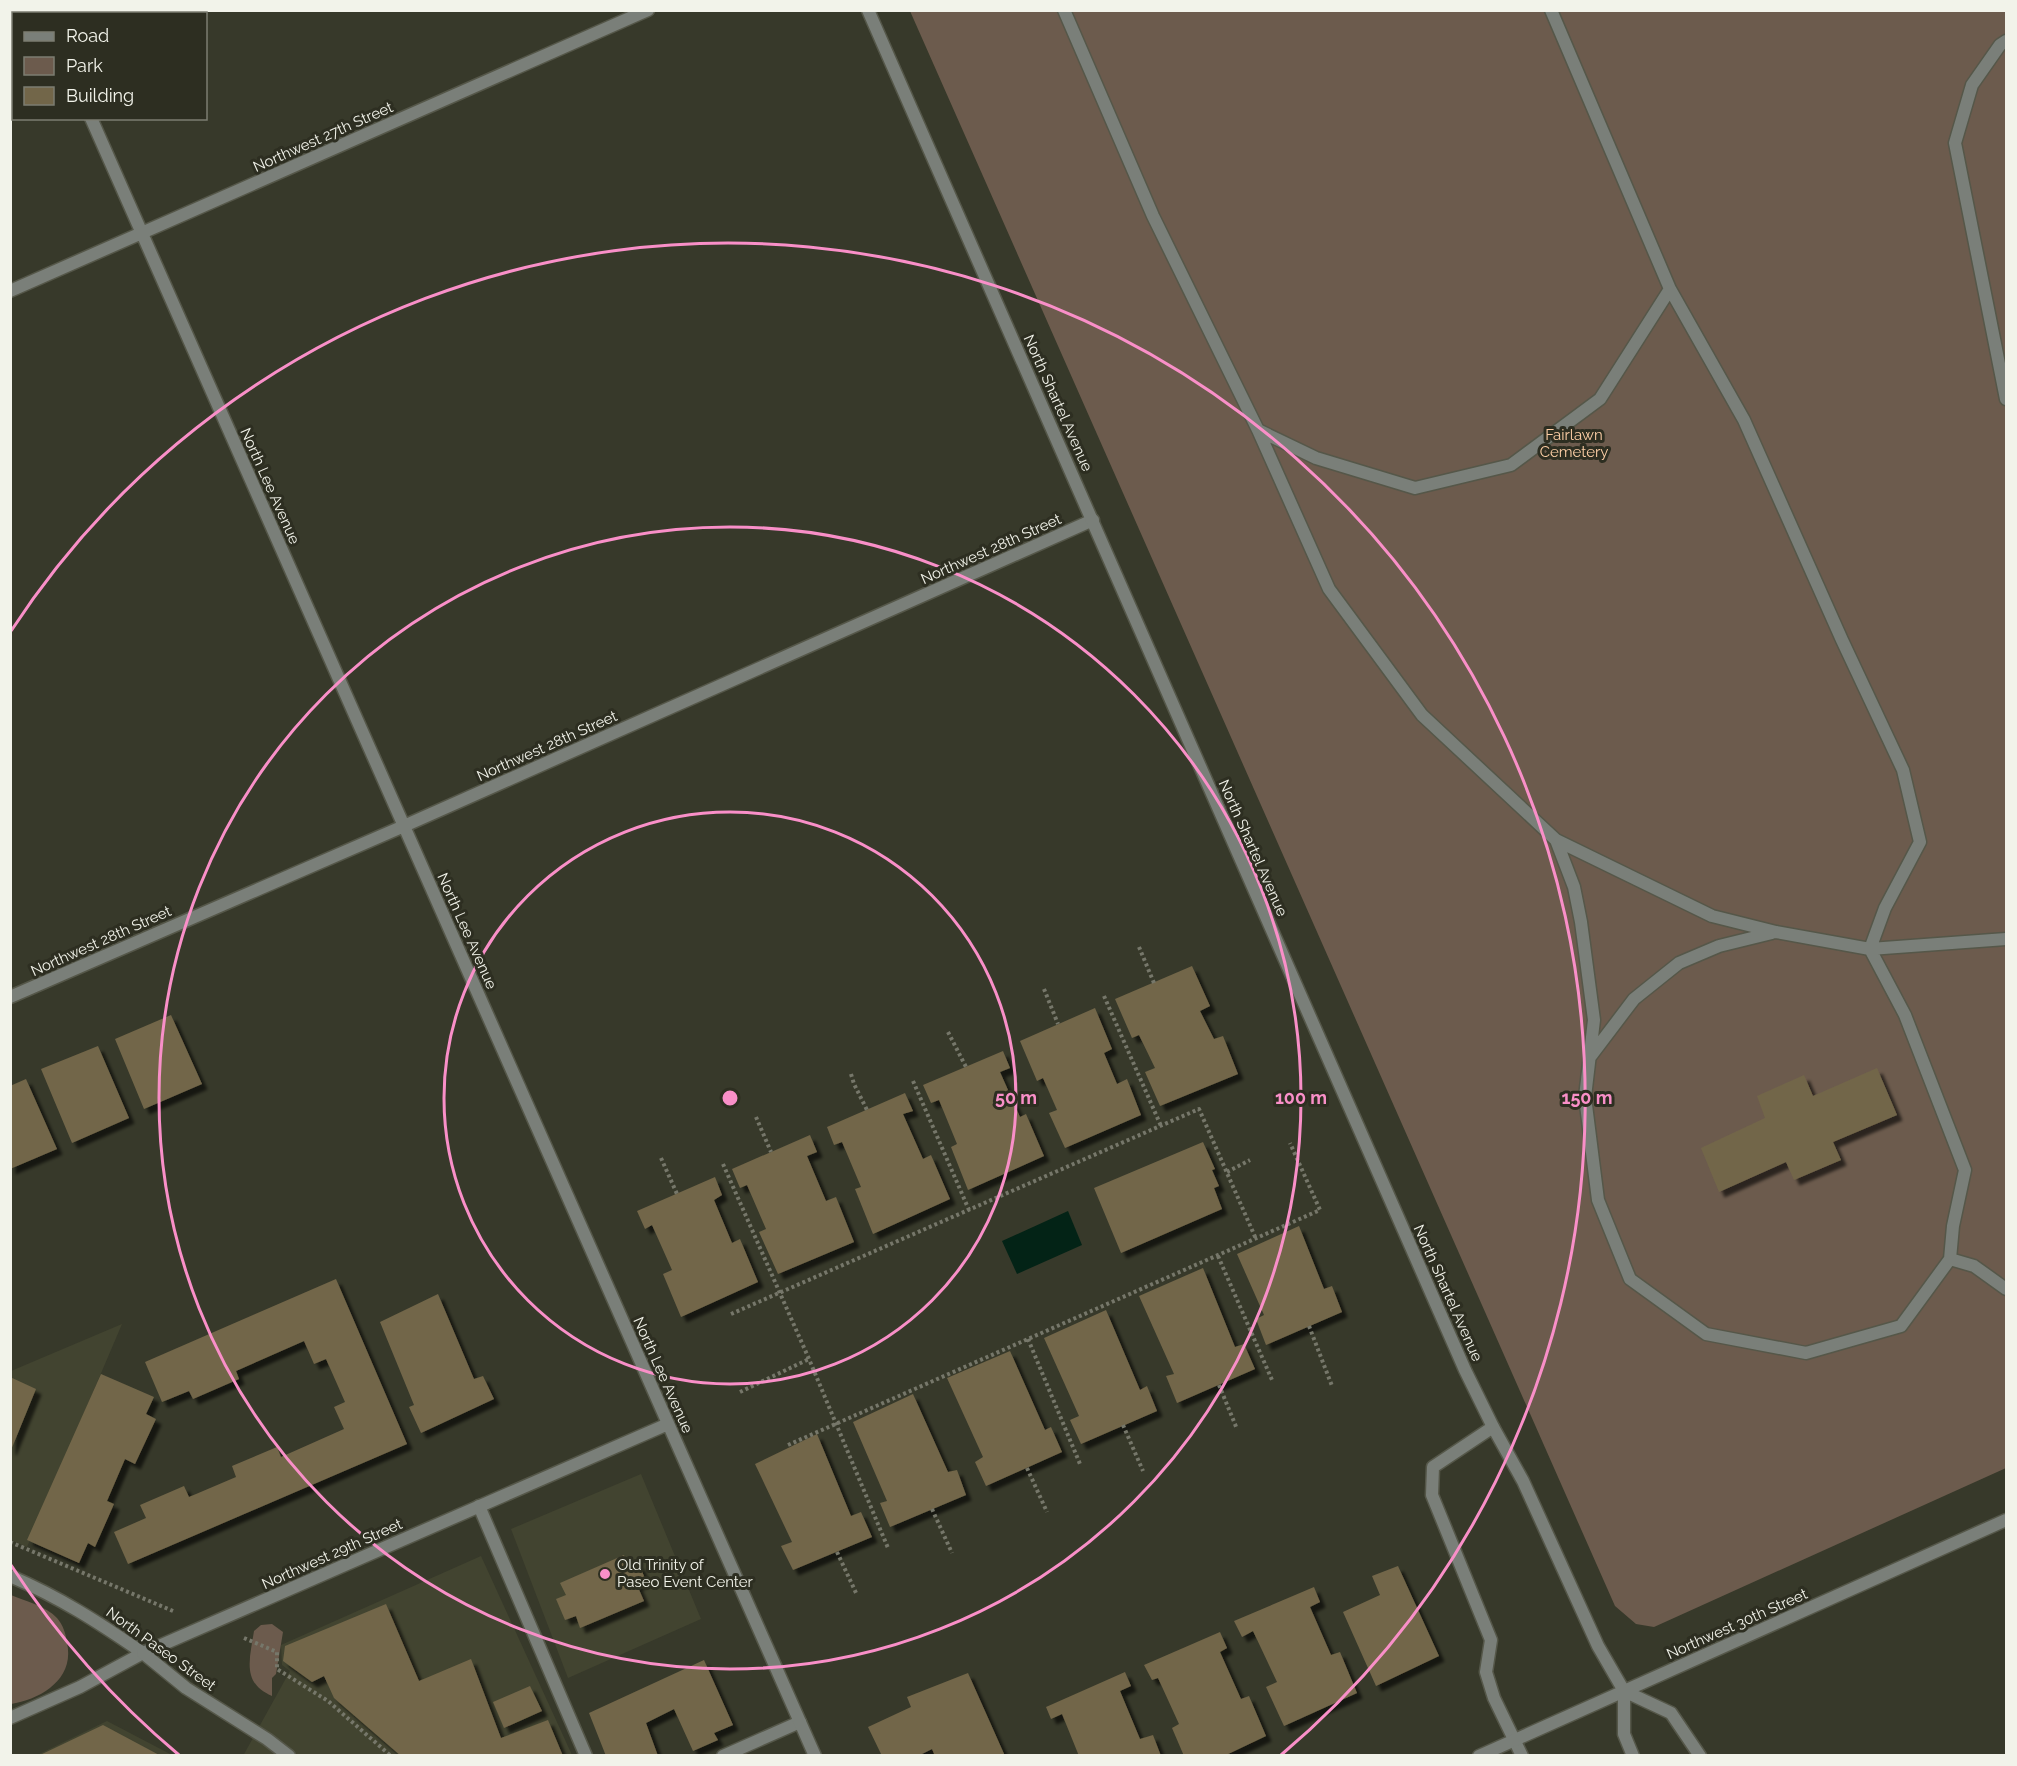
<svg xmlns="http://www.w3.org/2000/svg" width="2017" height="1766" font-family="Raleway,sans-serif">
<defs>
<filter id="shadow"><feDropShadow dx="5.5" dy="5.5" stdDeviation="1.5" flood-color="#0009"/></filter>
</defs>
<rect width="100%" height="100%" fill="#37392a"/>
<path fill="#424430" d="M122 1324 27 1547 11 1540V1371Z
M641 1474 701 1619 568 1678 511 1529Z
M481 1556 572 1755 243 1756 290 1671 282 1665 281 1645Z
M107 1721 172 1755 35 1756Z"/>
<path fill="#6c5b4d" d="M910 11H2006V1468L1654 1627 1636 1624 1615 1606Z
M11 1595C25 1601 46 1606 57 1618 63 1625 66 1634 67 1643 75 1679 41 1699 11 1704Z
M272 1624 283 1632 276 1674 272 1678V1696C241 1683 250 1658 254 1631L261 1625Z"/>
<path fill="#032316" d="M1068 1211 1082 1245 1017 1274 1002 1241Z"/>
<path fill="#726649" filter="url(#shadow)" d="M1192 966 1210 1006 1200 1011 1214 1039 1223 1036 1238 1074 1160 1106 1145 1072 1155 1068 1139 1035 1132 1038 1115 999Z
M1095 1008 1112 1049 1104 1053 1117 1084 1127 1079 1141 1115 1065 1148 1049 1113 1057 1110 1043 1078 1037 1081 1020 1041Z
M171 1015 202 1084 144 1109 115 1039Z
M98 1046 129 1118 72 1143 41 1069Z
M1003 1051 1010 1068 1000 1072 1020 1117 1026 1114 1044 1156 968 1190 951 1147 957 1144 939 1100 931 1103 923 1085Z
M1877 1068 1897 1115 1833 1142 1841 1160 1794 1180 1786 1162 1719 1192 1701 1148 1765 1118 1757 1096 1804 1075 1813 1096Z
M26 1079 57 1149 10 1169V1086Z
M905 1093 913 1111 903 1114 923 1159 931 1155 950 1199 873 1234 855 1189 861 1187 842 1142 834 1145 827 1127Z
M810 1135 817 1152 807 1156 826 1201 836 1197 854 1242 778 1274 759 1232 766 1229 747 1185 740 1188 732 1169Z
M1203 1142 1215 1169 1212 1170 1219 1186 1214 1188 1222 1209 1121 1253 1094 1188Z
M715 1177 722 1195 714 1200 732 1243 740 1239 758 1282 681 1317 663 1274 672 1270 652 1225 645 1229 637 1211Z
M1299 1226 1324 1289 1332 1286 1342 1312 1266 1345 1256 1319 1264 1315 1237 1254Z
M1203 1268 1235 1347 1244 1344 1255 1369 1177 1403 1166 1376 1174 1374 1139 1296Z
M336 1279 407 1444 128 1564 114 1532 146 1518 140 1505 184 1486 189 1497 236 1477 232 1466 277 1447 281 1457 344 1429 334 1407 345 1402 326 1359 314 1364 304 1341 236 1371 239 1379 193 1399 189 1391 162 1402 145 1362Z
M438 1294 474 1379 483 1376 494 1399 421 1433 409 1407 414 1405 380 1322Z
M1106 1310 1140 1390 1147 1386 1157 1411 1081 1444 1070 1420 1079 1416 1044 1338Z
M1010 1351 1045 1430 1051 1427 1062 1452 986 1486 975 1462 983 1457 947 1378Z
M101 1374 154 1397 146 1414 156 1419 135 1464 125 1459 107 1501 114 1504 95 1547 88 1543 79 1563 27 1540Z
M10 1377 36 1389 11 1450H10Z
M913 1394 948 1472 957 1470 966 1495 890 1527 880 1503 887 1501 853 1422Z
M817 1434 851 1516 861 1512 872 1537 793 1570 781 1546 792 1542 755 1464Z
M624 1555 629 1569 639 1564 646 1581 637 1585 644 1601 580 1628 576 1616 565 1620 556 1599 566 1595 560 1583Z
M1398 1566 1439 1656 1376 1686 1343 1612 1380 1595 1372 1576Z
M1314 1587 1320 1602 1310 1607 1331 1655 1340 1652 1357 1693 1284 1726 1266 1687 1277 1682 1253 1631 1242 1637 1234 1621Z
M386 1604 419 1681 471 1659 501 1738 548 1720 563 1756H401L334 1698 324 1676 312 1682 283 1661 285 1646Z
M1220 1632 1227 1648 1220 1652 1241 1699 1249 1696 1266 1736 1224 1756H1184L1172 1728 1179 1724 1158 1678 1152 1680 1144 1665Z
M704 1660 733 1725 714 1733 718 1740 693 1751 674 1709 646 1723 658 1756H606L589 1713Z
M1125 1672 1131 1686 1120 1691 1140 1739 1153 1735 1161 1756H1079L1062 1714 1051 1719 1046 1707Z
M968 1673 1005 1756H935L932 1749 918 1756H882L868 1727 911 1707 907 1697Z
M530 1686 542 1711 504 1728 493 1702Z
M103 1725 161 1756H38Z"/>
<g fill="none" stroke-linecap="round" stroke-linejoin="round">
<g stroke="#555749" stroke-width="15">
<path id="service" d="M1064 10 1153 216 1258 430 1329 589 1422 715 1556 840 1712 916 1776 932 1870 949 2006 939
M2006 41 2000 45 1972 85 1955 143 2006 399
M1670 289 1744 420 1842 640 1903 770 1920 842 1885 908 1870 949 1905 1015 1965 1170 1953 1226 1950 1259
M1258 430 1316 458 1415 488 1511 465 1600 399 1670 289 1551 10
M1556 840 1574 887 1581 922 1594 1020 1585 1097 1598 1200 1630 1279 1706 1334 1806 1353 1901 1326 1950 1259 1974 1266 2006 1289
M1590 1057 1634 999 1679 963 1719 946 1772 933
M1493 1427 1433 1467 1432 1495 1491 1640 1486 1672 1494 1698 1522 1756
M479 1506 586 1756
M723 1756 800 1722"/>
</g>
<g stroke="#555749" stroke-width="15">
<path id="minor" d="M43 10 44 14
M91 118 815 1756
M10 291 648 10
M10 997 404 826 1093 520
M10 1576C61 1598 98 1622 143 1653
M10 1718 80 1687 143 1653 668 1424"/>
</g>
<g stroke="#555749" stroke-width="15">
<path id="tertiary" d="M868 10 1465 1370 1493 1427 1523 1481 1598 1646 1624 1691V1734L1633 1756
M143 1653 186 1688 267 1739 289 1756
M1624 1691 1671 1713 1700 1756
M1479 1756 2006 1520"/>
</g>
<path stroke="#76776a" stroke-width="4" stroke-dasharray="3 3" stroke-linecap="butt" d="M1139 947 1154 983
M1044 989 1058 1024
M1104 996 1161 1126
M948 1032 966 1067
M851 1074 854 1084 867 1110
M913 1081 969 1210
M756 1117 771 1152
M661 1158 677 1194
M723 1164 809 1359 888 1548
M1227 1172 1250 1160
M1218 1256 1272 1380
M731 1314 1199 1109 1256 1239
M1309 1326 1332 1386
M1028 1339 1080 1464
M1219 1385 1237 1429
M740 1392 809 1359
M1123 1425 1143 1471
M788 1445 1320 1210 1290 1143
M1027 1468 1047 1512
M932 1509 952 1553
M10 1542 173 1611
M837 1552 857 1595
M244 1638 277 1652V1669L328 1701 391 1756"/>
<use href="#service" stroke="#7a7f79" stroke-width="12"/>
<use href="#minor" stroke="#7a7f79" stroke-width="12"/>
<use href="#tertiary" stroke="#7a7f79" stroke-width="12"/>
</g>
<g fill="none" stroke="#f98fc8" stroke-width="3">
<circle cx="730" cy="1098" r="286"/>
<circle cx="730" cy="1098" r="571"/>
<path d="M179 1755A857 857 0 0 1 11 1565M11 631A857 857 0 1 1 1281 1755"/>
</g>
<circle fill="#f98fc8" stroke="#2d2e21" stroke-width="2" cx="605" cy="1574" r="6"/>
<g text-anchor="middle" stroke-width="6" stroke-linejoin="round" paint-order="stroke">
<g font-size="15" fill="#f2f3ea" stroke="#2d2e21">
<text transform="translate(323 137) rotate(-24)" y="5">Northwest 27th Street</text>
<text transform="translate(1058 403) rotate(66)" y="5">North Shartel Avenue</text>
<text transform="translate(270 486) rotate(66)" y="5">North Lee Avenue</text>
<text transform="translate(991 549) rotate(-24)" y="5">Northwest 28th Street</text>
<text transform="translate(547 746) rotate(-24)" y="5">Northwest 28th Street</text>
<text transform="translate(1253 848) rotate(66)" y="5">North Shartel Avenue</text>
<text transform="translate(467 931) rotate(66)" y="5">North Lee Avenue</text>
<text transform="translate(101 941) rotate(-24)" y="5">Northwest 28th Street</text>
<text transform="translate(1448 1293) rotate(66)" y="5">North Shartel Avenue</text>
<text transform="translate(663 1375) rotate(66)" y="5">North Lee Avenue</text>
<text transform="translate(332 1554) rotate(-24)" y="5">Northwest 29th Street</text>
<text transform="translate(1737 1624) rotate(-24)" y="5">Northwest 30th Street</text>
<text transform="translate(161 1649) rotate(36)" y="5">North Paseo Street</text>
</g>
<g font-size="15" fill="#fecfa6" stroke="#2d2e21">
<text x="1574" y="440">Fairlawn<tspan x="1574" dy="17">Cemetery</tspan></text>
</g>
<g font-size="15" fill="#f2f3ea" stroke="#2d2e21" text-anchor="start">
<text x="617" y="1570">Old Trinity of<tspan x="617" dy="17">Paseo Event Center</tspan></text>
</g>
</g>
<circle cx="730" cy="1098" r="9" fill="#f98fc8" stroke="#2d2e21" stroke-width="3"/>
<g font-size="18" text-anchor="middle" font-weight="bold" fill="#f98fc8" stroke="#2d2e21" stroke-width="6" stroke-linejoin="round" paint-order="stroke">
<text x="1016" y="1104">50 m</text>
<text x="1301" y="1104">100 m</text>
<text x="1587" y="1104">150 m</text>
</g>
<rect width="2017" height="1766" fill="none" stroke="#f2f3ea" stroke-width="24"/>
<rect x="12" y="12" width="195" height="108" fill="#2d2e21" stroke="#7c7d71" stroke-width="1.5"/>
<rect x="24" y="32" width="30" height="9" fill="#7a7f79" stroke="#7c7d71" stroke-width="1.5"/>
<text x="66" y="42" font-size="18" fill="#f2f3ea">Road</text>
<rect x="24" y="57" width="30" height="18" fill="#6c5b4d" stroke="#7c7d71" stroke-width="1.5"/>
<text x="66" y="72" font-size="18" fill="#f2f3ea">Park</text>
<rect x="24" y="87" width="30" height="18" fill="#726649" stroke="#7c7d71" stroke-width="1.5"/>
<text x="66" y="102" font-size="18" fill="#f2f3ea">Building</text>
</svg>
